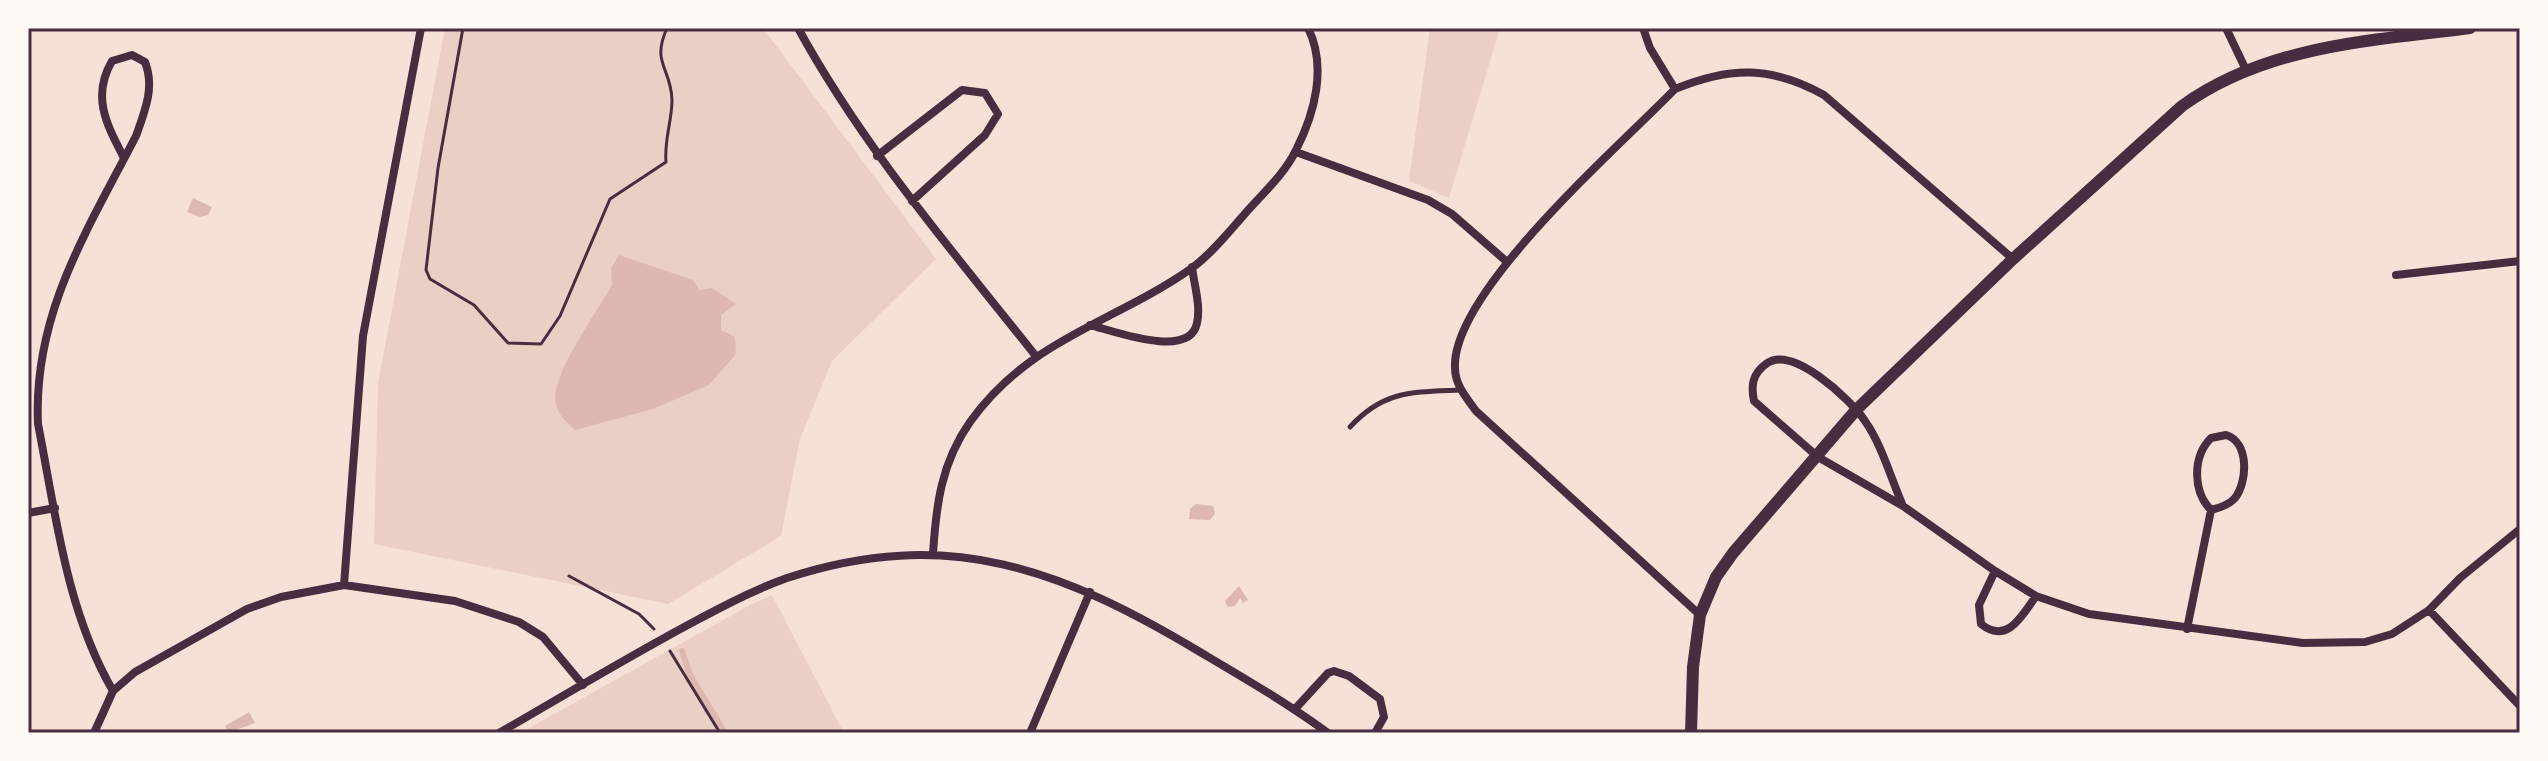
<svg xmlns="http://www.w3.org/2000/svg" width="2548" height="761" font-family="Signika,sans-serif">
<rect width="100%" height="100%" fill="#f7e1d7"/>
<path fill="#ebcfc5" d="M445 28H763L936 259 832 361 800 439 781 536 668 604 374 544 378 383Z
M1430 28H1500L1449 198 1409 181Z
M772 595 844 733H520L750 605Z"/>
<path fill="#dcb8b0" d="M193 198 212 207 208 215 200 217 187 212Z
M619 255 693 280 700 290 712 288 736 304 721 315V330L735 337 736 354 709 385 653 409 575 430C565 421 556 413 555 399 555 369 597 312 612 285L611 269Z
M1196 504 1213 506 1215 514 1210 520 1189 519 1190 509Z
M1239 586 1248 600 1243 603 1240 598 1235 606 1228 607 1225 601Z
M249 712 255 723 228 733 225 726Z"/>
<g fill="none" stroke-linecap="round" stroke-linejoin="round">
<path stroke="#dcb8b0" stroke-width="6" d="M682 651 690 675 725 733"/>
<path stroke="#4a2c40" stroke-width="3" d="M463 28 438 168 426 270 430 279 474 305 508 343 541 344 560 316 610 199 666 162C664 140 672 121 672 100 671 67 651 64 667 28
M569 576 639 614 654 629
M670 651 720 733"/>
<path stroke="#4a2c40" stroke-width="5" d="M1350 427C1384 390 1413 392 1460 390"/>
<path stroke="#4a2c40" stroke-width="8" d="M798 28C863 147 951 249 1035 355
M1643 28 1650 48 1675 89
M2226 28 2246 70
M1296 152 1428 200 1452 214 1506 261
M877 156 962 90 985 93 998 114 985 135 912 201
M2396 275 2520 261
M1090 325C1114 331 1190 360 1197 323 1201 306 1194 284 1192 267
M2226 435C2249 442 2248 481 2235 498 2229 505 2219 508 2211 510 2193 492 2192 457 2211 438Z
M1903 506C1891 479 1882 445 1865 421 1851 400 1792 344 1766 364 1752 374 1751 386 1754 401L1818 457 1903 506 1995 571 2036 596 2089 614 2303 643 2365 642 2392 634 2429 610 2460 578 2520 529
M28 513 55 508
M933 554C936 506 941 463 970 422 1030 338 1114 323 1192 268 1211 254 1227 234 1243 216 1260 196 1285 174 1296 150 1315 113 1327 66 1308 28
M1995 571 1979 605 1981 624C2007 645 2022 616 2036 596
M344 585 363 336 421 28
M2429 610 2520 706
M1700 615 1476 411C1466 397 1455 385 1455 368 1451 292 1622 144 1675 89 1731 66 1771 66 1824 95L2013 259
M2187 629 2211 510
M113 691C66 610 56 515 38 424 33 314 87 231 136 136 145 111 155 87 145 62L132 55 112 61C91 97 107 125 124 158
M1295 709 1328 673 1334 671 1349 676 1380 699 1384 717 1375 733
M94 733 113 691 135 672 247 609 281 597 344 585 455 601 519 622 543 637 583 685
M499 733C565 695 631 655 699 619 728 604 756 589 787 578 948 525 1063 570 1200 652 1244 678 1287 703 1328 733
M1030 733 1090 592"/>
<path stroke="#4a2c40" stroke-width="12" d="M1691 733 1693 667 1700 615 1716 577 1733 553 1856 410 2013 259 2182 106C2267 45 2370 41 2470 28"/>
</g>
<rect width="2548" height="761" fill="none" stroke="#fffaf5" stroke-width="60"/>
<rect x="30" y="30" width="2488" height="701" fill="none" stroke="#4a2c40" stroke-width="3"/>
</svg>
